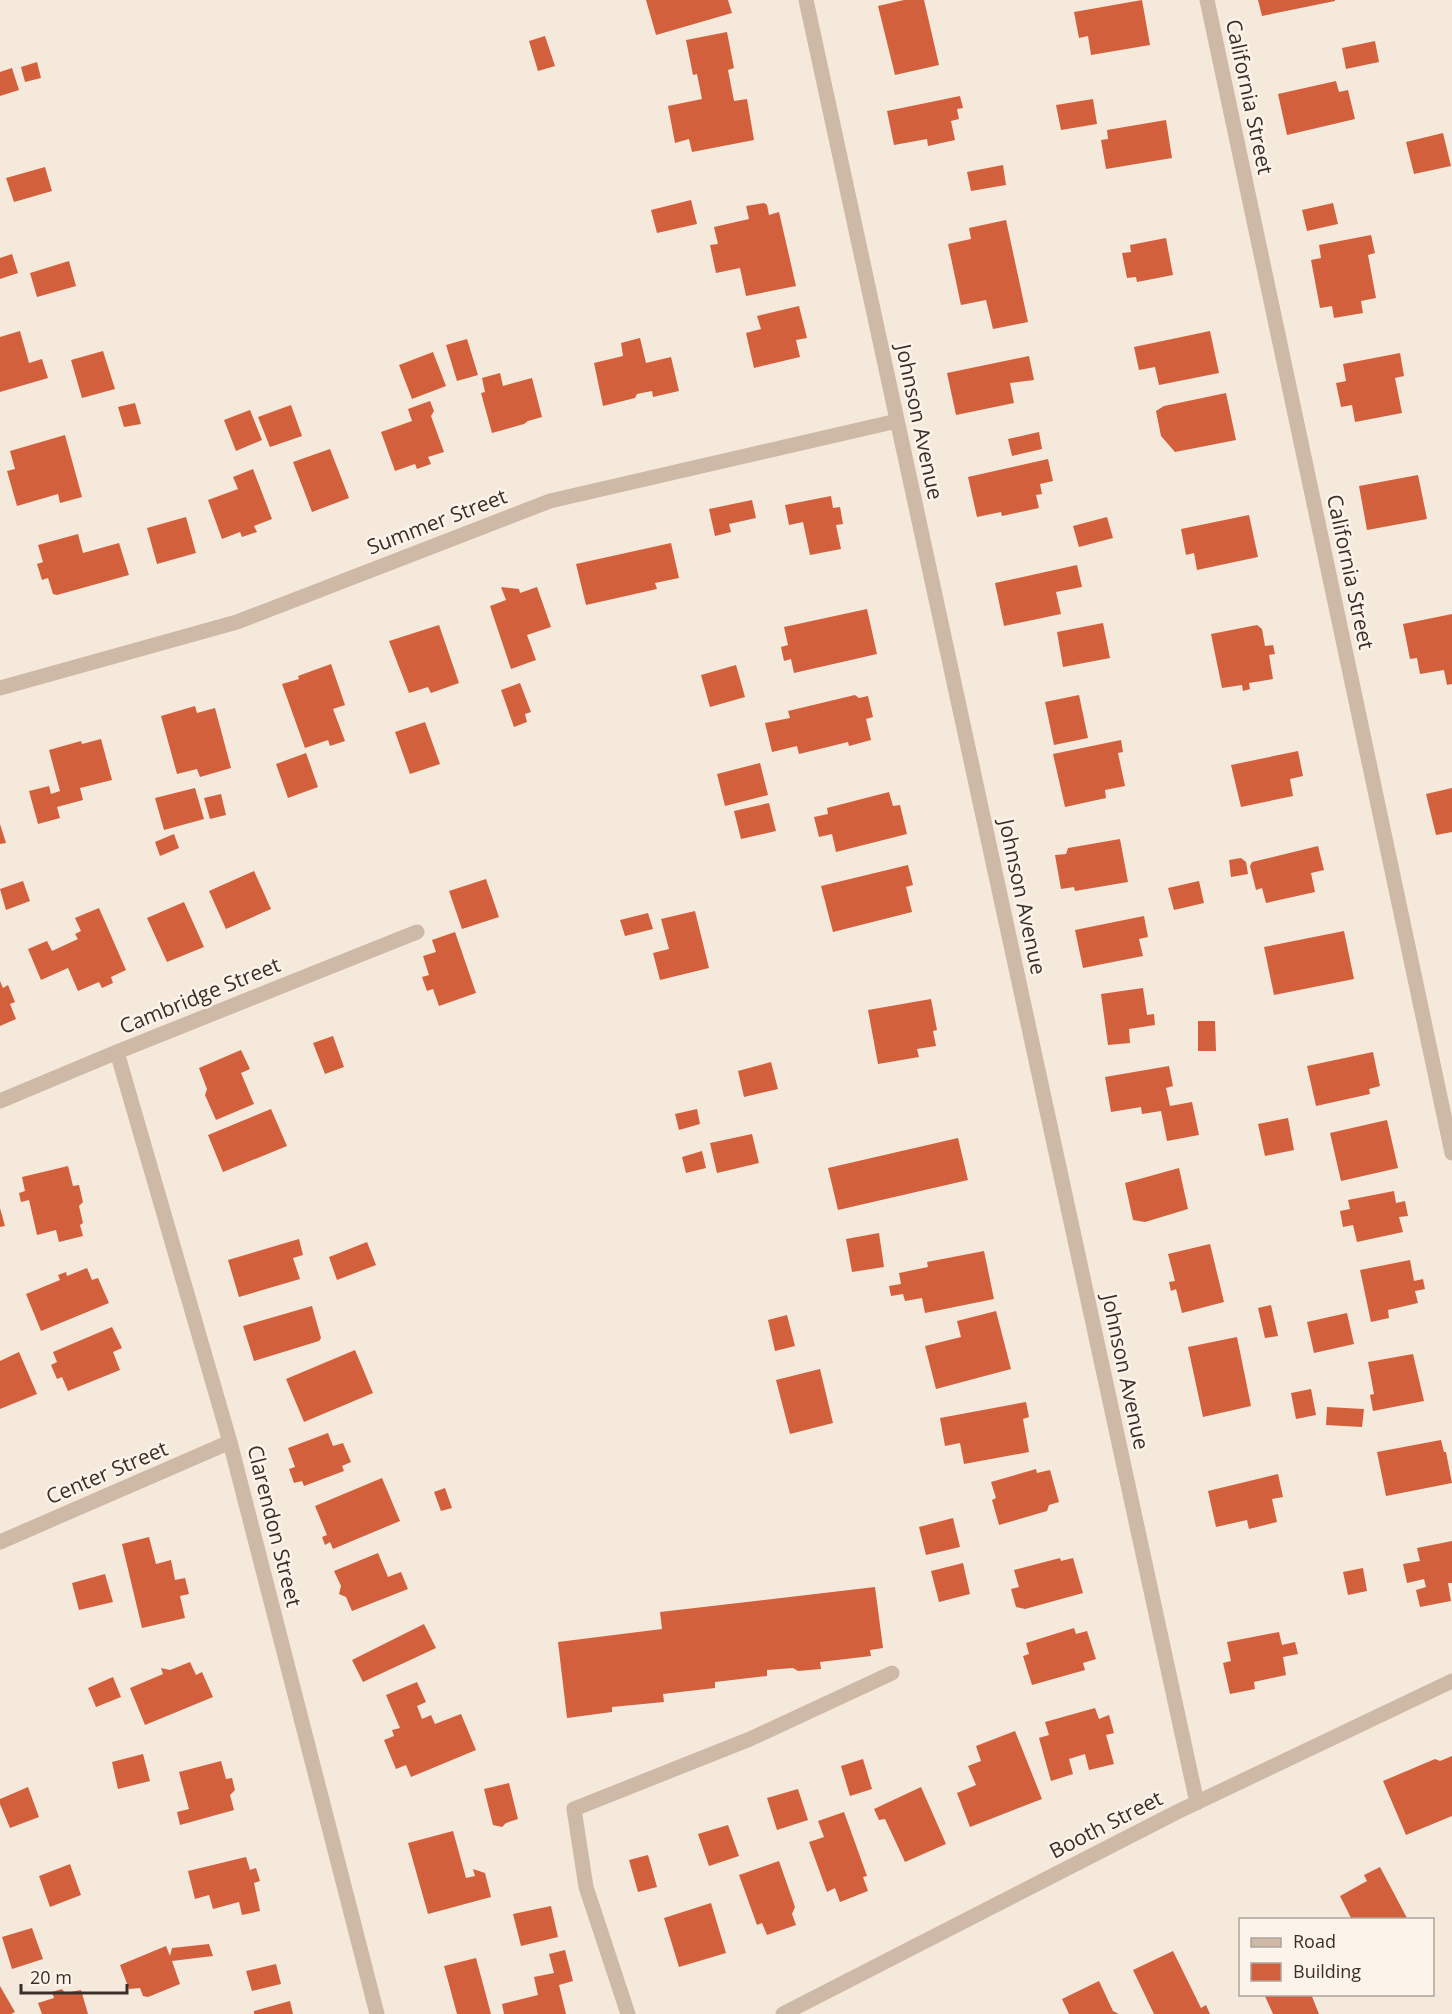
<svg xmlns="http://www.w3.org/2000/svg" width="1452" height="2014" font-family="'Open Sans',sans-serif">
<rect width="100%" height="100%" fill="#f5e9dc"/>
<path fill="#d2603d" d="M646 0H728L732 13 656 35Z
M904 0H924L939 65 895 75 878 6Z
M1142 0 1150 45 1091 55 1088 36 1079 38 1074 12Z
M1258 0H1335V1L1262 16Z
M727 32 734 68 728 70 734 101 747 99 754 140 692 152 689 139 675 143 668 106 702 99 697 74 693 75 686 40Z
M545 36 555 66 538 71 529 41Z
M1375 41 1379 62 1346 69 1342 48Z
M37 62 41 78 25 82 21 67Z
M12 68 19 90 0 96V72Z
M1336 81 1339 92 1348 90 1355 119 1287 135 1278 94Z
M960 96 963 108 957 109 959 119 951 121 955 140 928 146 927 139 894 145 887 111Z
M1093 99 1097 124 1061 130 1056 105Z
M1166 120 1172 158 1106 169 1101 140 1108 139 1107 130Z
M1443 133 1451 166 1414 174 1406 142Z
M1003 165 1006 185 971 191 967 172Z
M45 167 52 191 14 202 6 178Z
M691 200 697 224 657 233 651 210Z
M764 203 767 205 769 215 779 212 796 286 746 296 740 268 716 273 710 245 718 244 714 227 749 219 746 206Z
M1333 203 1338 224 1307 231 1302 210Z
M1006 220 1028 322 993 329 986 300 961 305 948 244 971 239 969 228Z
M1371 235 1375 253 1368 255 1376 298 1361 301 1363 313 1334 318 1332 306 1320 308 1311 260 1321 258 1319 245Z
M1166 238 1173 275 1137 282 1136 277 1127 278 1122 253 1131 252 1130 245Z
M12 254 18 273 0 279V258Z
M69 261 76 286 37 297 30 273Z
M799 306 807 338 796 340 800 357 754 368 746 333 761 329 757 316Z
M20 331 29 363 42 359 48 378 0 392V337Z
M1210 331 1219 373 1159 385 1155 367 1139 370 1134 347Z
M640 338 646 363 671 357 679 391 653 397 652 391 637 394 635 398 603 406 594 363 623 356 621 343Z
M467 339 478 375 457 381 446 345Z
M103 351 115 389 82 398 71 360Z
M433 352 446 386 412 399 399 365Z
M1400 353 1404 376 1395 378 1402 413 1355 422 1352 405 1341 407 1336 383 1346 381 1343 364Z
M1029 356 1034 380 1010 383 1014 403 956 415 947 373Z
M500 373 503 386 532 378 542 417 528 421 524 424 492 433 481 393 485 392 482 378Z
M1226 393 1236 440 1175 452 1161 436 1156 411 1164 406Z
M430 401 434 411 431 416 444 452 428 457 431 464 417 469 415 464 395 471 381 432 412 421 408 409Z
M135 403 141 424 124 427 118 407Z
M291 405 302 436 270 447 258 417Z
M250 410 262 440 236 451 224 420Z
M1039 432 1042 449 1012 456 1008 439Z
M65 435 82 497 60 503 58 494 17 506 7 471 15 469 10 451Z
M330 449 349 498 312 512 293 462Z
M1048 459 1053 481 1040 484 1042 494 1036 495 1039 508 1002 516 1001 512 977 517 968 477Z
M253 469 272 519 254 526 257 532 242 537 240 532 222 539 208 500 238 489 233 477Z
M1418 475 1427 519 1367 530 1359 486Z
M831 496 833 508 840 507 843 524 836 525 841 549 810 555 803 522 789 525 785 505Z
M752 500 756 518 729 524 731 532 715 536 709 509Z
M1249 515 1258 557 1197 570 1194 553 1186 555 1181 529Z
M186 517 196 553 157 564 147 528Z
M1107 517 1113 538 1079 547 1073 526Z
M78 534 83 553 119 543 129 575 57 595 53 594 48 578 42 580 37 564 43 562 38 545Z
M671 543 679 578 655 583 657 589 586 605 576 564Z
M1077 565 1082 587 1056 592 1061 614 1004 626 995 583Z
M501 587 519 589 520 593 537 587 551 627 527 635 536 660 511 669 490 606 506 600Z
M867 609 877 654 794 673 791 659 784 661 781 647 788 645 784 627Z
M1452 614V684L1447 685 1444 670 1420 674 1417 658 1410 659 1403 624Z
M1103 623 1110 658 1063 667 1057 632Z
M439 625 459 683 431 693 428 687 409 693 389 641Z
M1257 625 1262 629 1265 646 1273 645 1275 654 1269 655 1273 679 1249 683 1250 689 1243 691 1242 685 1222 688 1211 634Z
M331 664 345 705 333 709 345 741 330 746 328 740 305 748 282 684 299 679 298 676Z
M736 665 745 697 710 707 701 675Z
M520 683 531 712 525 714 527 722 514 727 501 690Z
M855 695 859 698 868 696 873 717 866 719 871 740 849 746 848 742 799 754 797 746 772 752 765 723 790 718 788 711Z
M1079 695 1088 738 1054 745 1045 702Z
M195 706 197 713 215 708 231 768 200 777 197 769 177 774 161 716Z
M425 722 440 764 410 774 395 732Z
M101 739 112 780 80 788 83 800 57 807 60 818 38 824 29 791 49 786 51 794 60 791 49 750 81 741 82 744Z
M1121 740 1123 752 1118 753 1125 786 1105 790 1106 798 1065 807 1053 754Z
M1298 751 1303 776 1290 779 1293 796 1241 807 1231 765Z
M306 753 318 787 288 798 276 764Z
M760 763 768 795 725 806 717 774Z
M195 788 204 819 164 830 155 798Z
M1452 788V832L1436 835 1426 794Z
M889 792 893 806 900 805 907 834 836 852 832 834 819 837 814 817 828 814 827 808Z
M221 794 226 815 210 819 204 798Z
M769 803 776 831 741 839 734 811Z
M0 824 6 843 0 844Z
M174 834 179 848 160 856 155 842Z
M1120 839 1128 882 1075 891 1074 887 1061 889 1055 855 1066 854 1068 848Z
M1318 846 1324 870 1311 873 1315 892 1266 903 1262 888 1256 890 1250 866 1252 862Z
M1241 858 1246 862 1248 874 1231 877 1229 860Z
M908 865 913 885 906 887 912 912 833 932 821 886Z
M254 871 271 909 226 929 209 891Z
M486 879 499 917 462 929 449 891Z
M23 881 30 901 6 910 0 889Z
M1199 881 1204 903 1174 910 1168 888Z
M184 902 204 947 167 962 147 918Z
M99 908 126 970 111 977 113 983 102 988 99 982 78 991 68 968 41 980 28 949 47 941 52 951 78 939 75 934 81 931 75 918Z
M695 911 709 968 660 980 653 953 669 949 661 919Z
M648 913 653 929 625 936 620 920Z
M1144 916 1148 937 1139 939 1143 956 1083 968 1075 930Z
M1344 931 1354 979 1274 995 1264 947Z
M455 932 476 993 439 1006 433 989 427 991 422 977 429 975 423 956 436 952 432 940Z
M0 981 3 988 8 985 15 1002 10 1004 16 1019 0 1026Z
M1143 988 1147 1015 1154 1014 1155 1025 1129 1029 1130 1043 1108 1045 1101 994Z
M931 999 937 1030 933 1031 936 1046 917 1049 919 1057 878 1064 868 1010Z
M1198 1021H1215L1216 1051H1198Z
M333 1036 344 1067 325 1074 313 1043Z
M241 1050 250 1069 241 1073 254 1104 216 1120 205 1095 207 1089 199 1068Z
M1373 1052 1380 1086 1369 1089 1370 1094 1316 1106 1307 1066Z
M771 1062 778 1089 744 1097 738 1071Z
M1169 1066 1173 1086 1166 1088 1170 1106 1192 1102 1199 1135 1167 1141 1161 1111 1142 1114 1141 1107 1111 1112 1105 1077Z
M271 1109 287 1146 223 1172 208 1135Z
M697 1109 700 1124 679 1130 675 1114Z
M1288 1118 1294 1150 1265 1156 1258 1124Z
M1387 1120 1398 1168 1341 1181 1330 1133Z
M752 1134 759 1163 717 1173 710 1143Z
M958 1138 968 1180 838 1210 828 1168Z
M702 1151 706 1168 686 1173 682 1157Z
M68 1166 73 1186 79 1185 83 1202 79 1206 83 1223 80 1225 83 1236 59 1242 56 1230 37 1235 29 1200 21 1202 19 1193 25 1191 22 1177Z
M1179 1168 1188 1209 1145 1222 1133 1220 1125 1183Z
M1394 1191 1396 1203 1405 1201 1408 1216 1399 1217 1403 1232 1357 1242 1353 1225 1343 1227 1340 1211 1350 1209 1348 1200Z
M0 1208 5 1226 0 1227Z
M879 1233 884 1267 852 1272 846 1239Z
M299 1239 303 1255 293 1258 300 1279 239 1297 228 1260Z
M367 1242 376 1265 337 1280 329 1257Z
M1210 1244 1224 1302 1182 1313 1176 1289 1171 1291 1169 1282 1175 1281 1168 1254Z
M984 1251 994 1299 925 1313 922 1298 905 1301 903 1294 891 1296 889 1286 901 1284 899 1273 928 1267 927 1262Z
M1410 1260 1414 1281 1423 1279 1425 1289 1415 1291 1418 1303 1388 1310 1389 1318 1371 1322 1360 1270Z
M87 1268 92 1280 98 1278 109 1303 41 1331 26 1294 60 1280 58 1275 66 1272 67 1276Z
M1271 1305 1278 1336 1265 1338 1258 1308Z
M312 1306 321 1338 319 1341 254 1361 243 1326Z
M996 1311 1011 1369 936 1389 925 1346 961 1337 957 1321Z
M1347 1313 1354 1344 1314 1353 1307 1322Z
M787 1315 795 1346 775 1351 768 1320Z
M112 1327 122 1348 113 1352 120 1370 68 1391 62 1377 57 1379 51 1365 57 1362 53 1352Z
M1237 1337 1251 1406 1203 1417 1188 1347Z
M355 1350 373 1393 304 1422 286 1379Z
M19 1352 37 1394 0 1409V1361Z
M1413 1354 1424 1401 1373 1411 1370 1395 1374 1394 1368 1362Z
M820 1369 833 1423 790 1434 776 1380Z
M1311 1389 1316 1415 1296 1419 1291 1393Z
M1026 1402 1029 1417 1023 1419 1029 1452 964 1464 960 1443 945 1446 940 1418Z
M1327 1407 1364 1409 1362 1427 1326 1425Z
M328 1433 333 1446 343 1443 351 1462 342 1466 344 1471 304 1486 302 1481 294 1483 289 1469 295 1467 288 1448Z
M1441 1440 1444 1452H1446L1452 1483 1386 1496 1377 1452Z
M1036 1469 1037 1473 1050 1470 1059 1502 1049 1505 1047 1511 999 1525 992 1500 996 1498 991 1482Z
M1278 1474 1283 1497 1272 1499 1277 1522 1249 1529 1247 1520 1216 1527 1208 1491Z
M382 1478 400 1521 333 1549 330 1542 325 1545 322 1537 327 1535 315 1506Z
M445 1488 452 1508 441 1511 434 1492Z
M953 1518 960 1547 926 1555 919 1527Z
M149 1537 156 1564 171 1560 175 1580 185 1578 189 1594 180 1596 185 1618 142 1628 122 1544Z
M1452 1541V1583H1448L1451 1601 1420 1607 1416 1590 1426 1587 1424 1579 1407 1583 1403 1564 1420 1561 1417 1548Z
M378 1553 388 1577 401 1572 408 1589 352 1611 346 1597 339 1594 341 1586 334 1571Z
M1060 1558 1061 1561 1073 1558 1083 1593 1025 1609 1016 1607 1011 1589 1019 1587 1014 1570Z
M963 1563 970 1594 939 1602 931 1571Z
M1363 1568 1367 1591 1348 1595 1343 1572Z
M105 1574 113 1602 79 1610 72 1583Z
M875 1587 883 1648 870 1650 871 1656 820 1662 821 1669 798 1671 793 1668 767 1670V1676L715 1682V1688L663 1694 664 1702 612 1707V1712L567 1718 558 1642 662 1629 660 1612Z
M424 1624 436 1648 363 1682 352 1660Z
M1074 1628 1076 1634 1087 1631 1096 1659 1083 1663 1085 1670 1032 1685 1023 1656 1029 1654 1026 1643Z
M1279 1632 1282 1645 1295 1642 1298 1654 1283 1657 1286 1675 1254 1682 1255 1689 1230 1694 1223 1663 1231 1661 1227 1642Z
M190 1662 196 1675 202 1672 213 1697 145 1725 130 1688 163 1674 161 1668 170 1670Z
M113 1677 121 1697 96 1707 88 1688Z
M417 1682 426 1702 417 1706 422 1719 431 1715 435 1724 461 1714 476 1750 411 1777 406 1765 396 1769 384 1740 394 1736 392 1730 400 1728 386 1695Z
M1095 1708 1099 1719 1109 1715 1114 1733 1106 1735 1114 1764 1089 1770 1085 1754 1069 1759 1073 1774 1051 1781 1039 1738 1049 1735 1045 1722Z
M1015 1731 1042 1799 970 1827 957 1793 976 1785 968 1766 981 1761 976 1746Z
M143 1754 150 1781 118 1789 112 1762Z
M1452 1756V1816L1406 1835 1383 1781 1435 1759 1440 1761Z
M863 1759 872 1789 850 1796 841 1766Z
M221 1761 226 1779 232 1778 235 1790 230 1795 234 1810 180 1825 177 1812 189 1809 179 1772Z
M509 1783 518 1819 506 1823 502 1827 493 1825 484 1789Z
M28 1787 39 1817 10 1828 0 1804V1799Z
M921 1787 946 1844 905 1862 885 1819 879 1820 874 1809Z
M798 1789 808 1820 777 1830 767 1798Z
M844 1812 867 1876 863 1877 868 1891 840 1902 835 1888 827 1892 809 1842 824 1837 818 1821Z
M728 1825 739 1856 709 1866 698 1834Z
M453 1831 466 1878 475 1876 473 1869 485 1873 491 1897 428 1914 408 1843Z
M648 1855 657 1887 638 1892 629 1860Z
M246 1857 250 1870 256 1868 260 1881 254 1883 260 1911 242 1915 239 1902 213 1909 209 1895 195 1899 188 1871Z
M779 1861 795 1907 792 1914 796 1925 767 1935 762 1923 757 1925 739 1875Z
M70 1864 81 1895 50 1907 39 1876Z
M1380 1867 1408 1920H1352L1340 1896 1367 1881 1364 1875Z
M711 1903 726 1953 679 1967 664 1918Z
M551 1906 558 1937 521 1946 513 1914Z
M32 1928 43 1959 12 1969 2 1937Z
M209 1944 213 1956 172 1961 180 1984 148 1997 143 1996 140 1988 129 1989 120 1965 166 1946 170 1956 172 1948Z
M565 1950 573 1981 559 1985 566 2014H504L502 2004 538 1995 534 1977 554 1973 549 1954Z
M1173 1951 1201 2008 1206 2005 1210 2014H1154L1133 1970Z
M476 1958 491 2014H457L444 1966Z
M276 1964 281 1984 252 1991 246 1971Z
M1099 1981 1113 2011 1119 2014H1069L1062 1999Z
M0 1986 15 2012 11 2014H0Z
M62 1989 65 1993 81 1990 88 2014H42L38 2003 54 1998 52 1992Z
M1264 1994H1311L1319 2014H1273Z
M290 2001 293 2014H254V2011Z"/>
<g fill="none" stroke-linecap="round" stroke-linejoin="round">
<path stroke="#ceb9a7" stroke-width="15" d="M628 2014 586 1887 574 1809 750 1739 892 1673"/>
<path stroke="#ceb9a7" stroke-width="15" d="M806 0 1197 1803
M1207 0 1452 1153
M0 688 237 622 550 501 897 421
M117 1052 230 1442 377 2014
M0 1101 117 1052 417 932
M0 1542 230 1442
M783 2014 1177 1812 1452 1681"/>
</g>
<g text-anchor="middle" stroke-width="5" stroke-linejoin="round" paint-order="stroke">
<g font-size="21" fill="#3a2e28" stroke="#fcf3ea">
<text transform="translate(1249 97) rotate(78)" y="7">California Street</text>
<text transform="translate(919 422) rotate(78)" y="7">Johnson Avenue</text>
<text transform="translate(437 522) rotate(-21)" y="7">Summer Street</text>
<text transform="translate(1350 572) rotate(78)" y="7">California Street</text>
<text transform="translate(1022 897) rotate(78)" y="7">Johnson Avenue</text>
<text transform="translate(200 996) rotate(-22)" y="7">Cambridge Street</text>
<text transform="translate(1125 1372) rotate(78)" y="7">Johnson Avenue</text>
<text transform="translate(107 1473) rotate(-23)" y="7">Center Street</text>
<text transform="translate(274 1526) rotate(76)" y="7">Clarendon Street</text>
<text transform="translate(1106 1825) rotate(-27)" y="7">Booth Street</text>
</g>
</g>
<rect x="1239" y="1918" width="195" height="78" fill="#fcf3ea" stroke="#aea49c" stroke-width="1.5"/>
<rect x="1251" y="1938" width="30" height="9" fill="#ceb9a7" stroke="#aea49c" stroke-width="1.5"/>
<text x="1293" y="1948" font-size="18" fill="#3a2e28">Road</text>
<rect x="1251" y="1963" width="30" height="18" fill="#d2603d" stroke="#aea49c" stroke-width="1.5"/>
<text x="1293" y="1978" font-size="18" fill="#3a2e28">Building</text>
<path d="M21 1984v9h106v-9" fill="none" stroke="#3a2e28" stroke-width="3"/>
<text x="30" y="1984" font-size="18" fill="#3a2e28" stroke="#fcf3ea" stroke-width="4.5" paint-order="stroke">20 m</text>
</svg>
